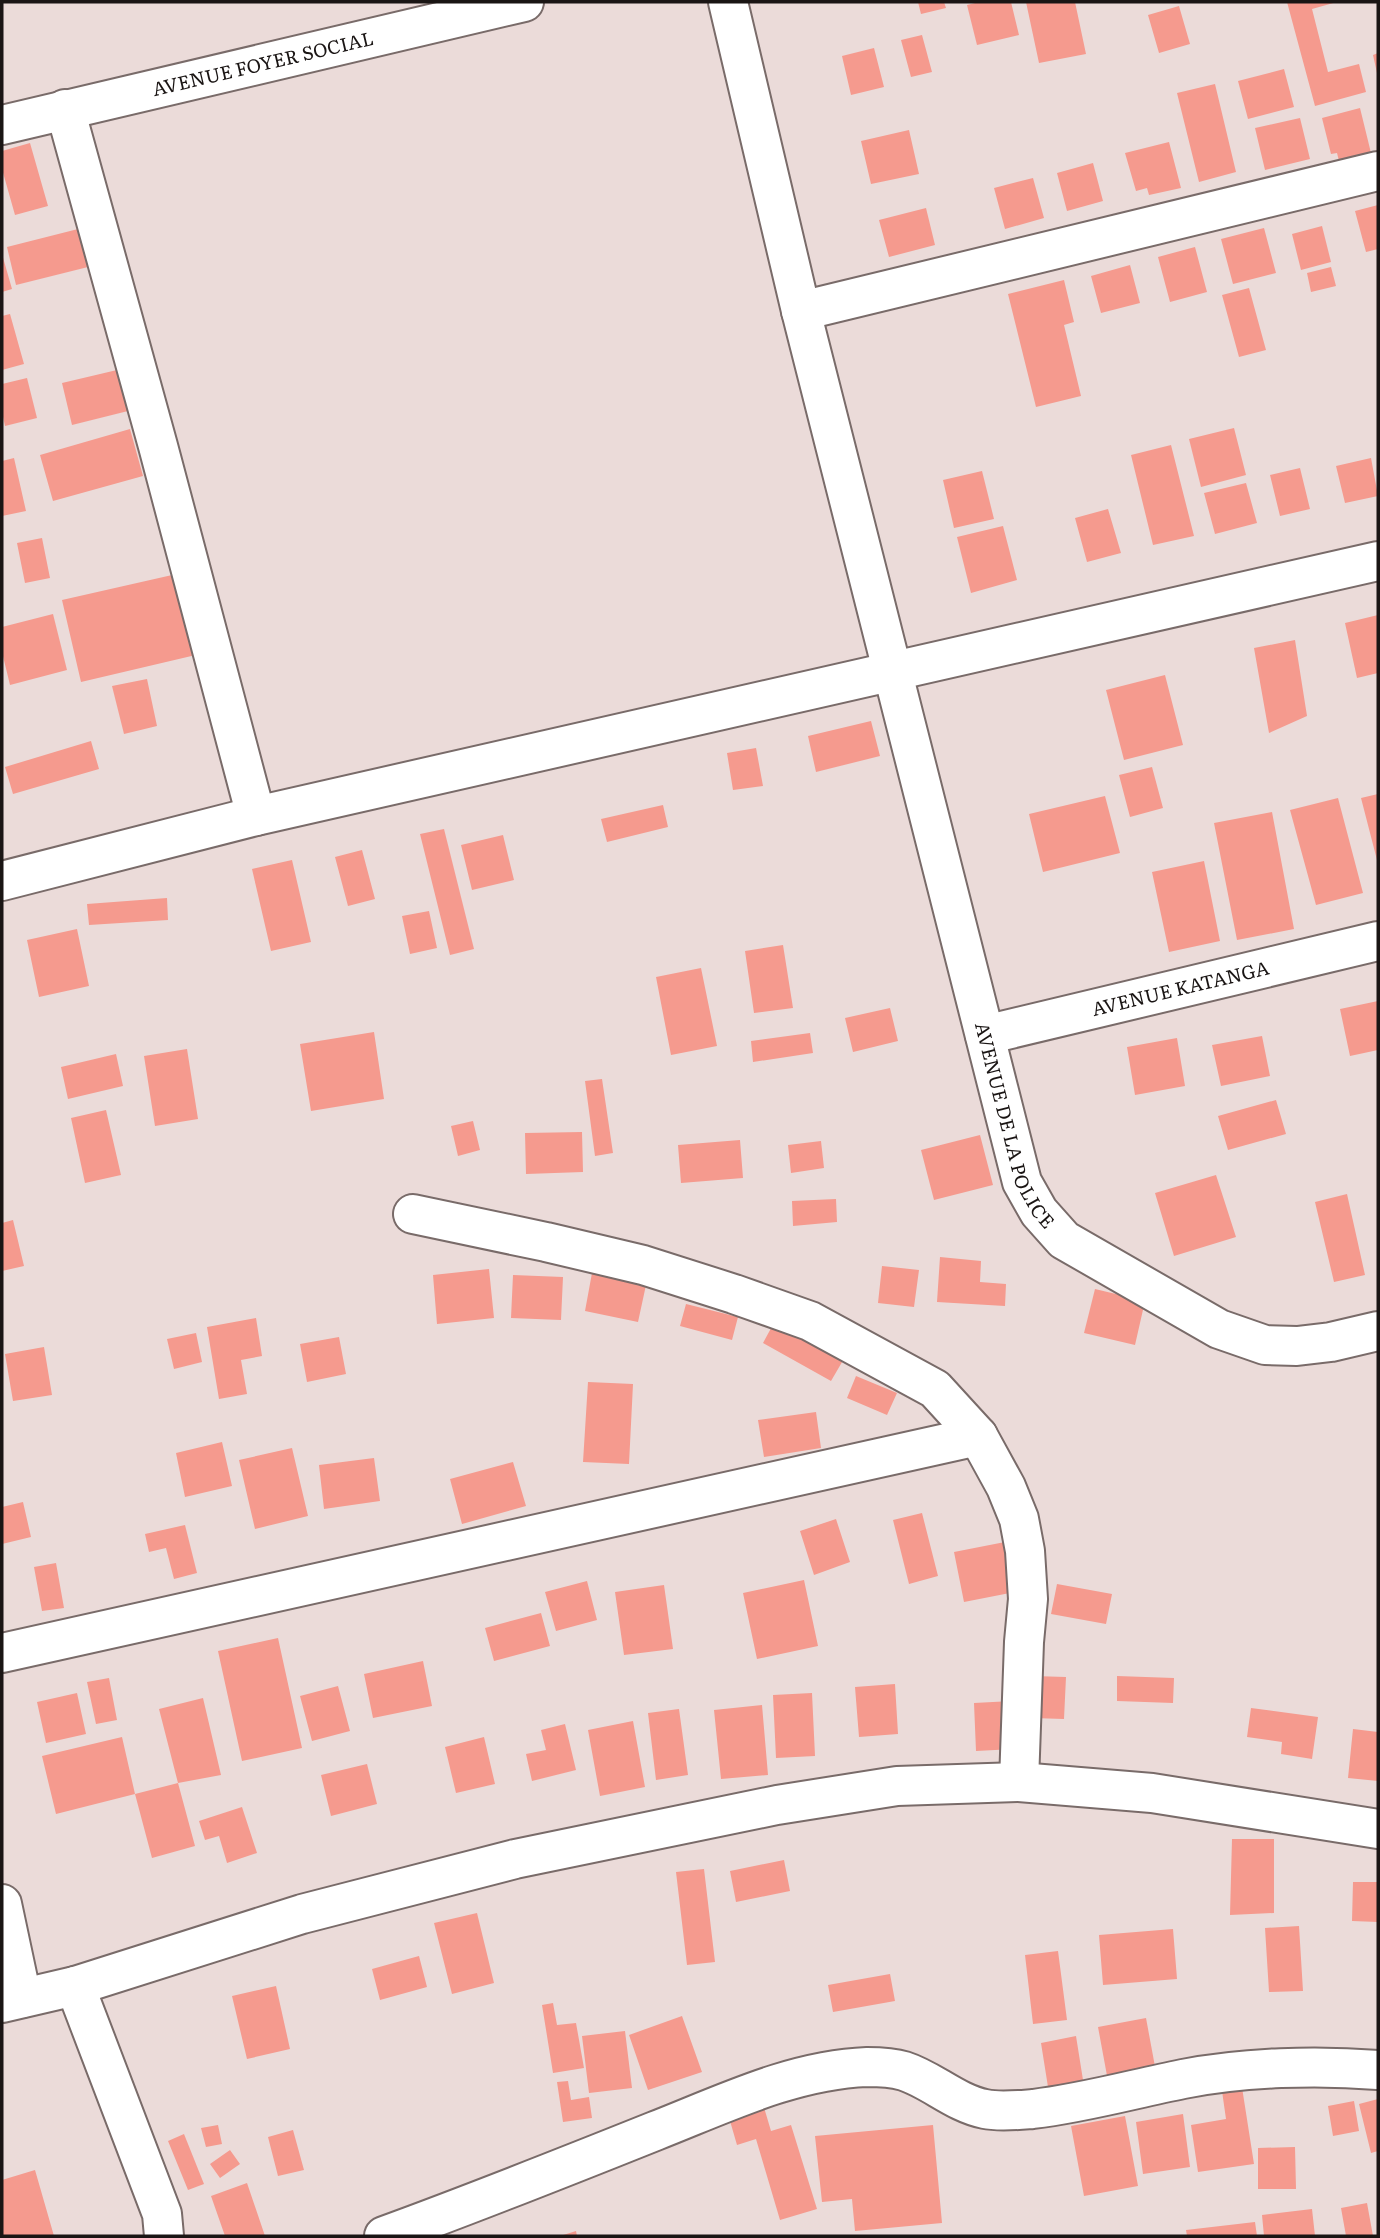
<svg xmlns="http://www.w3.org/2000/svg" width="1380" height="2238" font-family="Literata,serif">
<rect width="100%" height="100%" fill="#ebdbd9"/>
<path fill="#f59a8e" d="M918 2H944L946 8 921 14Z
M979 2H1011L1019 35 977 45 967 5Z
M1026 2H1075L1086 54 1039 63Z
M1287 2H1337L1312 9 1328 72 1359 64 1366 92 1315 106Z
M1179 6 1190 44 1159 53 1148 15Z
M922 35 932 72 911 77 901 40Z
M874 48 884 87 851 95 842 56Z
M1378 53V73H1377L1373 55Z
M1284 69 1294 107 1248 119 1238 81Z
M1215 84 1236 172 1199 182 1177 93Z
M1360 108 1371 153 1339 161 1337 153 1331 154 1322 118Z
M1300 118 1310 159 1265 170 1255 128Z
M909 130 919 174 871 184 861 141Z
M1169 142 1181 188 1149 195 1147 188 1136 191 1125 153Z
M30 143 48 206 15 215 2 169V151Z
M1093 163 1103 201 1067 211 1057 173Z
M1033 178 1044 218 1005 229 994 188Z
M1378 205V249L1366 252 1355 211Z
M926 208 935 245 889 257 879 220Z
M1322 226 1331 262 1301 270 1292 234Z
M82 228 92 266 16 285 7 247Z
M1264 228 1276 273 1233 284 1221 239Z
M1195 247 1207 292 1170 302 1158 257Z
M2 254 12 289 2 292Z
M1130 265 1140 303 1101 313 1091 276Z
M1331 267 1336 286 1311 292 1307 273Z
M1064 280 1074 322 1064 325 1081 396 1036 407 1008 294Z
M1249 288 1266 350 1239 357 1222 295Z
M10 314 24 364 2 370V316Z
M117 370 128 411 72 425 62 383Z
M27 378 37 418 5 426 2 412V384Z
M1234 428 1246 475 1201 487 1189 439Z
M130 429 143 476 53 501 40 455Z
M1171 445 1194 536 1153 545 1131 455Z
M14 458 26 511 2 516V461Z
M1371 458 1378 496 1345 503 1336 466Z
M1300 468 1310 509 1280 516 1270 475Z
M982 471 994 519 954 528 943 480Z
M1246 483 1257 523 1215 534 1204 493Z
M1108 509 1121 553 1087 562 1075 518Z
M1003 526 1017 580 971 593 957 537Z
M42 538 50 578 25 583 17 543Z
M181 573 200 654 81 682 62 600Z
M53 614 67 670 10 685 2 652V627Z
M1378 615V673L1357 678 1345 623Z
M1295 640 1307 716 1269 733 1254 648Z
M1165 675 1183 745 1124 760 1106 690Z
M147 679 157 726 124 734 112 686Z
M871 721 880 756 816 772 808 736Z
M91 741 99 769 13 794 5 767Z
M756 748 763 786 733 790 727 753Z
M1152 767 1163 808 1130 817 1119 775Z
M1378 794V860H1377L1361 798Z
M1105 796 1120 853 1043 872 1029 814Z
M1338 798 1363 893 1316 905 1290 810Z
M663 805 668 827 607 842 601 819Z
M1272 812 1294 929 1237 940 1214 823Z
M444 829 474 949 450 955 420 834Z
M503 835 514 880 472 890 461 845Z
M362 850 375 899 348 906 335 857Z
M292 860 311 942 271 951 252 869Z
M1204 861 1220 941 1169 952 1152 872Z
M167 898 168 920 89 925 87 904Z
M429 911 437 948 410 954 402 916Z
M77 929 89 986 39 997 27 940Z
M783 945 793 1008 754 1013 745 951Z
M701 968 717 1046 671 1055 656 977Z
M1378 1001V1050L1350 1056 1340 1009Z
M890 1008 898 1041 853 1052 845 1018Z
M374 1032 384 1099 311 1111 300 1044Z
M810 1033 813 1053 753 1062 751 1041Z
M1262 1036 1270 1076 1221 1086 1212 1045Z
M1177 1038 1185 1086 1135 1095 1127 1047Z
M187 1049 198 1119 155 1126 144 1056Z
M116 1054 123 1086 68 1099 61 1067Z
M602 1079 613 1153 595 1156 585 1081Z
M1276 1100 1286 1134 1228 1150 1218 1116Z
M106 1110 121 1175 85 1183 71 1118Z
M473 1121 480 1150 458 1156 451 1126Z
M582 1132 583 1172 526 1174 525 1133Z
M980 1135 993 1185 934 1200 921 1150Z
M740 1140 743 1178 681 1183 678 1145Z
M821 1141 824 1168 791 1173 788 1145Z
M1216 1175 1236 1237 1174 1256 1155 1193Z
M1347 1194 1365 1275 1334 1282 1315 1202Z
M836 1199 837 1222 793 1226 792 1201Z
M13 1220 24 1266 2 1271V1223Z
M940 1257 981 1261 980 1282 1006 1284 1005 1306 937 1302Z
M882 1266 919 1270 914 1307 878 1303Z
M489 1269 494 1318 437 1324 433 1275Z
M592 1273 646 1285 638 1322 585 1311Z
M513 1275 563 1277 561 1320 511 1318Z
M1095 1289 1145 1301 1135 1345 1084 1333Z
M686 1304 738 1317 732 1340 680 1326Z
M256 1318 262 1356 241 1360 247 1394 219 1399 207 1327Z
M776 1319 845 1357 831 1381 763 1343Z
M196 1333 202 1362 174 1369 167 1339Z
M339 1337 346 1374 307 1382 300 1344Z
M44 1347 52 1395 13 1401 5 1354Z
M856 1376 897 1393 887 1415 847 1398Z
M588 1382 633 1384 629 1464 583 1462Z
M816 1412 821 1448 764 1457 758 1420Z
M222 1442 232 1486 185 1497 176 1453Z
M292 1448 308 1516 255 1529 239 1460Z
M374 1458 380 1501 324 1509 319 1465Z
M513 1462 526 1506 462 1524 450 1479Z
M23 1502 31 1537 2 1544V1507Z
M922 1513 938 1576 909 1584 893 1520Z
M836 1519 850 1562 814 1575 800 1531Z
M185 1525 197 1573 174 1579 166 1548 149 1552 145 1534Z
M1005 1542 1015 1592 964 1602 954 1552Z
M56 1563 64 1608 42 1611 34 1567Z
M804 1580 818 1646 757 1659 743 1593Z
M587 1581 597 1620 556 1631 545 1592Z
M1057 1584 1112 1594 1106 1624 1051 1614Z
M664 1585 673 1649 624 1655 615 1592Z
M541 1613 550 1646 494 1661 485 1628Z
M278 1638 302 1748 242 1761 218 1651Z
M423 1661 432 1706 373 1718 364 1674Z
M1033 1676 1066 1677 1064 1719 1032 1718Z
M1117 1676 1174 1678 1173 1703 1117 1701Z
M109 1678 117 1720 96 1724 87 1682Z
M895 1684 898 1734 859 1737 855 1687Z
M338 1686 350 1731 312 1741 300 1696Z
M77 1693 86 1734 46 1743 37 1702Z
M812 1693 815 1756 776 1758 773 1695Z
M203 1698 221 1775 178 1783 195 1846 152 1858 135 1794 178 1783 159 1709Z
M1012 1701 1014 1749 976 1751 974 1703Z
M762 1705 768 1775 721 1779 714 1710Z
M1251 1708 1318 1717 1312 1759 1281 1754 1282 1742 1247 1737Z
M679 1709 688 1775 656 1780 648 1713Z
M633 1721 645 1787 600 1796 588 1730Z
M565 1724 576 1770 532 1781 526 1754 546 1750 541 1730Z
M1353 1729 1378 1732V1781L1348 1778Z
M122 1737 135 1794 56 1814 42 1756Z
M484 1737 495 1784 456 1793 445 1747Z
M367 1764 377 1804 331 1816 321 1775Z
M242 1807 257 1853 227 1863 219 1836 205 1840 199 1821Z
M1232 1839H1274V1913L1230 1915Z
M784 1860 790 1891 736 1902 730 1871Z
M704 1869 715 1962 687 1965 676 1872Z
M1353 1882H1378V1922L1352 1921Z
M477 1913 494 1983 452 1994 434 1923Z
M1299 1926 1303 1991 1269 1992 1265 1928Z
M1173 1929 1177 1979 1103 1985 1099 1935Z
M1058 1951 1067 2020 1033 2024 1025 1955Z
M419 1956 427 1987 380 2000 372 1969Z
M890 1974 895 2001 833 2012 828 1985Z
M276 1986 290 2049 247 2059 232 1996Z
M553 2003 557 2025 576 2023 584 2068 553 2073 542 2005Z
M682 2016 702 2072 648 2090 629 2035Z
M1146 2018 1156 2072 1108 2081 1098 2027Z
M625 2031 632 2088 589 2093 582 2036Z
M1076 2036 1083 2080 1048 2087 1041 2043Z
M568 2081 571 2100 589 2097 592 2118 563 2122 557 2082Z
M1241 2081 1254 2164 1198 2172 1191 2125 1226 2119 1221 2084Z
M1378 2099V2151L1371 2153 1359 2104Z
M1354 2101 1359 2131 1333 2136 1328 2106Z
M763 2104 771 2131 791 2125 817 2209 780 2220 756 2139 737 2145 728 2114Z
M1183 2114 1190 2167 1143 2174 1136 2122Z
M1125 2116 1138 2186 1084 2196 1071 2126Z
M218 2125 222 2144 206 2147 201 2128Z
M933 2125 942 2223 855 2231 852 2199 822 2202 815 2136Z
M293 2130 304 2170 278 2176 268 2137Z
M184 2134 204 2184 188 2190 168 2141Z
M1295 2147 1296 2189H1258V2148Z
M230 2150 240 2164 220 2178 210 2164Z
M35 2170 54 2236H2V2180Z
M247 2183 265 2236H225L211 2196Z
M1367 2203 1373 2236H1346L1341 2208Z
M1312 2209 1315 2236H1264L1262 2215Z
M1255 2222 1257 2236H1187L1186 2230Z
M576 2231 577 2236H560Z"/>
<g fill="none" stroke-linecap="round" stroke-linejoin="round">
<g stroke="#796b69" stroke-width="42">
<g id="minor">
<path id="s1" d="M728 2 801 311 1022 1182 1039 1212 1064 1240 1219 1329 1265 1345 1297 1346 1331 1342 1378 1331"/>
<path d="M65 109 158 446 256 816"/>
<path id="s2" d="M2 125 524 2"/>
<path d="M801 311 1378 171"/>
<path d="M2 881 256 816 1378 561"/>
<path id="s3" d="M985 1035 1378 941"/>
<path d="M413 1214 546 1242 643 1265 734 1294 810 1321 935 1389 978 1436 1006 1487 1019 1519 1025 1551 1028 1599 1024 1642 1019 1782"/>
<path d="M2 1653 978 1436"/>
<path d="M2 1904 22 1998"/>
<path d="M75 1986 162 2214 164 2236"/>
<path d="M2 2003 75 1986 302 1914 515 1859 777 1805 897 1786 1019 1782 1152 1793 1378 1829"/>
<path d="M384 2236C475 2203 565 2167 655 2131 724 2104 792 2070 867 2067 878 2067 894 2068 904 2071 932 2080 955 2103 985 2109 999 2112 1019 2110 1033 2109 1084 2103 1133 2089 1183 2079 1244 2067 1317 2065 1378 2070"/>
</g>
</g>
<use href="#minor" stroke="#fff" stroke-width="38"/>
</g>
<g text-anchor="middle" stroke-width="7" stroke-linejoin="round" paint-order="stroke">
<g font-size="19" fill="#1a1514" stroke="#fff">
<text dy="7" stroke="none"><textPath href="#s2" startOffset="268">AVENUE FOYER SOCIAL</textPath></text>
<text dy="7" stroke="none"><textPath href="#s3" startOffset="201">AVENUE KATANGA</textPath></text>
<text dy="7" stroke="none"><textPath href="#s1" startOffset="1160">AVENUE DE LA POLICE</textPath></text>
</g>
</g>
<rect width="1380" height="2238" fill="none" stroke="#1a1514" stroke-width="7"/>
</svg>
